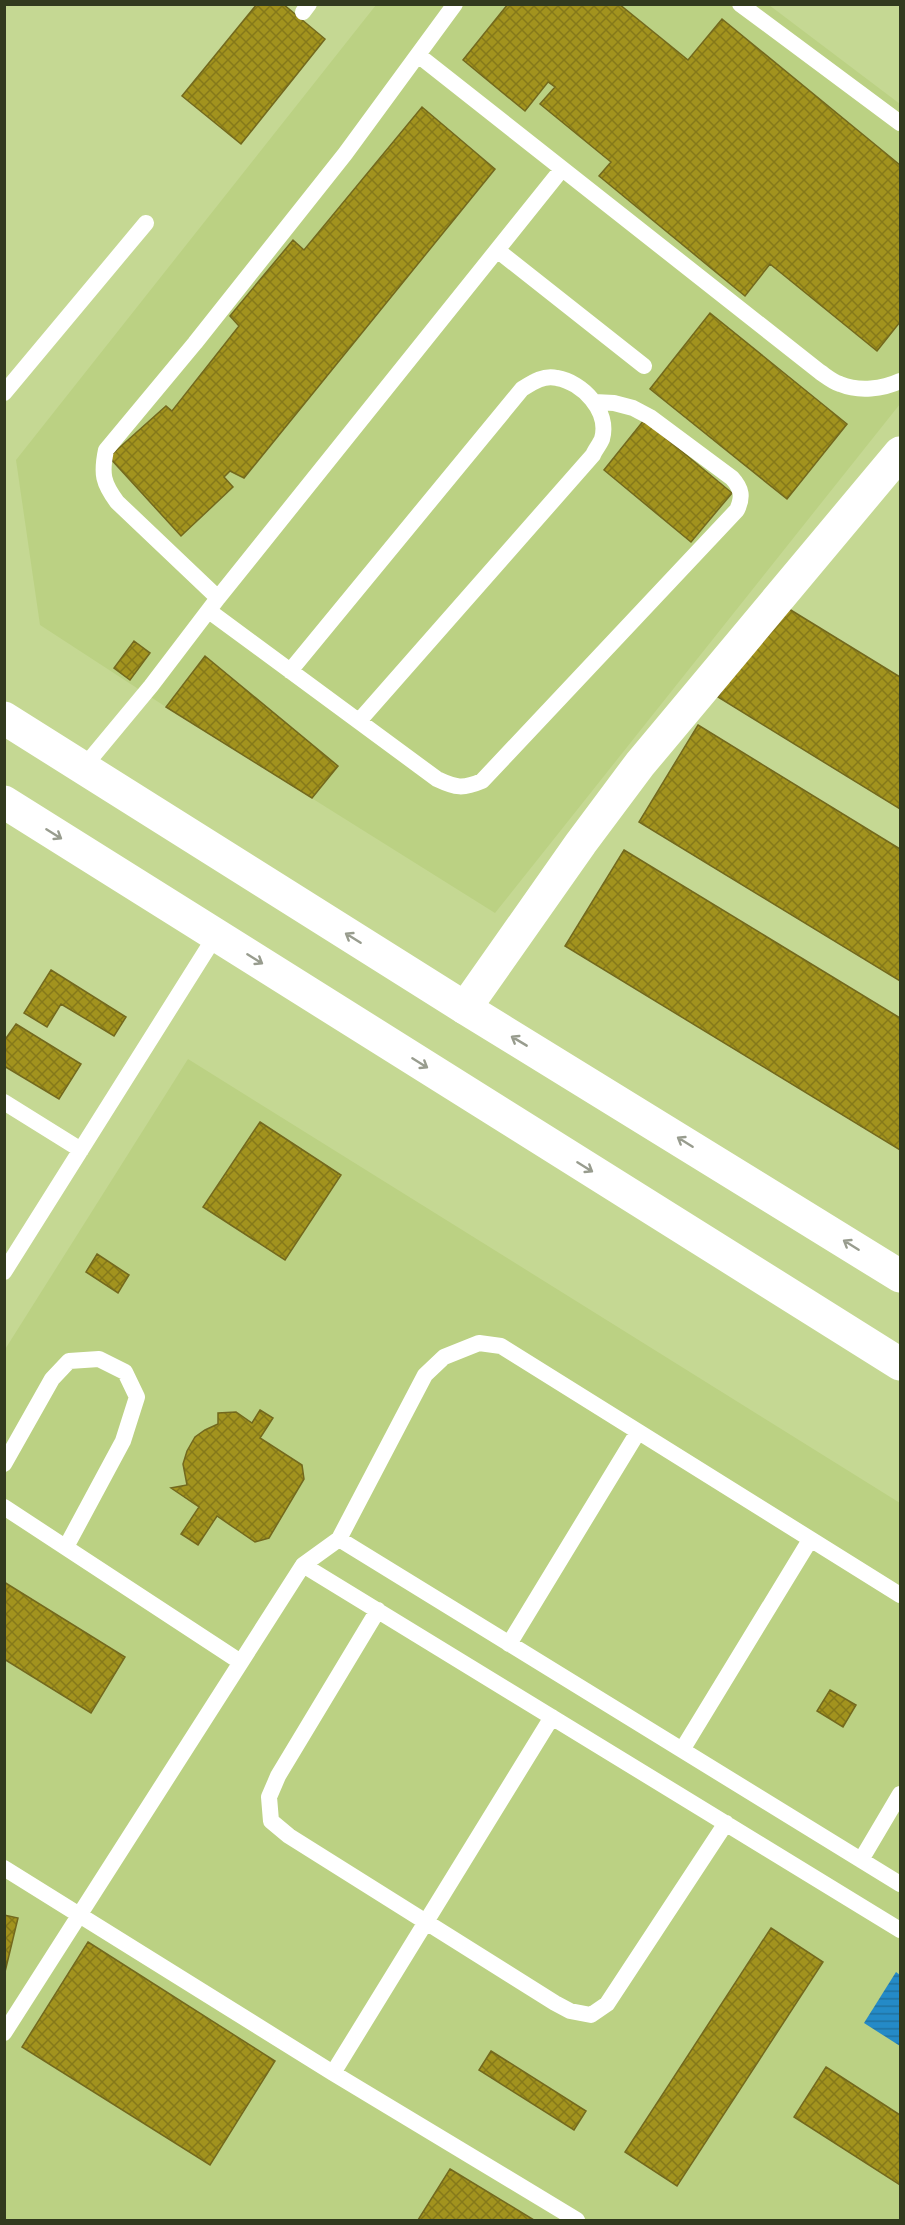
<svg xmlns="http://www.w3.org/2000/svg" width="905" height="2225" font-family="'Asap Condensed',sans-serif">
<defs>
<pattern id="water-rules" width="6" height="5" patternUnits="userSpaceOnUse" patternTransform="scale(1.5)"><rect width="6" height="5" fill="#248ac7"/><path d="M0 2.5h6" fill="none" stroke="#2072a1"/></pattern>
<pattern id="building-cross-hatch" width="8" height="8" patternUnits="userSpaceOnUse" patternTransform="scale(1.5)"><rect width="8" height="8" fill="#a2931e"/><path d="M0 0l8 8M0 8l8-8" fill="none" stroke="#85791a"/></pattern>
</defs>
<rect width="100%" height="100%" fill="#c5d893"/>
<path fill="#bbd183" d="M376 5H769L900 104V404L495 913 166 707 40 625 16 460Z
M188 1059 900 1503V2220H5L4 1351Z"/>
<path fill="url(#water-rules)" d="M896 1972 900 1975V2046L864 2023Z"/>
<path fill="url(#building-cross-hatch)" stroke="#73691e" stroke-width="1.5" d="M257 4H283L325 39 241 144 182 96Z
M508 4H619L688 60 722 19 900 165V322L877 351 770 264 745 296 599 176 611 162 540 104 555 87 548 82 525 111 463 60Z
M422 107 495 169 244 478 230 471 224 477 233 487 181 536 109 457 166 406 172 411 239 326 230 316 293 240 304 250Z
M710 313 847 424 787 499 650 389Z
M644 420 732 493 691 542 604 470Z
M776 601 900 677V809L718 697Z
M134 641 150 653 130 680 114 668Z
M205 656 338 766 312 798 166 707Z
M698 725 900 849V981L639 822Z
M624 850 900 1018V1150L565 946Z
M51 970 126 1017 114 1036 61 1004 47 1027 24 1013Z
M16 1024 81 1064 59 1099 4 1066V1041Z
M260 1122 341 1175 285 1260 203 1207Z
M97 1254 129 1275 118 1293 86 1272Z
M260 1410 273 1418 260 1438 302 1465 304 1479 269 1538 255 1542 217 1516 198 1545 181 1534 199 1507 171 1488 187 1485 183 1464 187 1451 195 1437 205 1430 218 1424V1413L236 1412 252 1423Z
M4 1582 125 1657 91 1713 4 1659Z
M830 1690 856 1705 843 1727 817 1711Z
M4 1915 18 1918 4 1976Z
M771 1928 823 1962 677 2186 625 2152Z
M88 1942 275 2061 210 2165 22 2047Z
M491 2051 586 2111 574 2130 479 2070Z
M826 2067 900 2115V2185L794 2117Z
M450 2169 534 2220H418Z"/>
<g fill="none" stroke-linecap="round" stroke-linejoin="round">
<path stroke="#fff" stroke-width="16" d="M740 4 900 123
M303 12 309 4
M418 55 820 372C826 376 833 382 840 384 859 392 883 389 900 381
M497 250 644 366
M4 393 146 223
M218 598 117 502C103 483 101 474 106 450L195 343 345 154 455 4
M209 611 437 779C456 788 463 789 482 781L737 510C743 497 742 489 732 478L650 417 633 408 614 403 594 402
M290 671 522 389C533 382 543 375 557 378 582 382 610 411 602 439 600 444 595 450 593 455L359 721
M82 769 151 686 218 598 562 169
M4 1102 81 1150
M4 1272 216 935
M4 1464 52 1379 69 1361 99 1359 125 1372 137 1397 123 1441 66 1547
M4 1507 239 1661
M339 1539 900 1884
M303 1565 900 1930
M378 1610 278 1776 269 1797 271 1821 289 1836 555 2003 570 2011 591 2015 607 2004 726 1823
M509 1644 638 1432
M682 1750 810 1540
M861 1860 900 1794
M4 1868 333 2073 577 2220
M4 2033 303 1565 339 1539 425 1375 444 1357 479 1343 501 1346 900 1595
M333 2073 552 1717"/>
<path stroke="#fff" stroke-width="33" d="M465 1008 581 843 640 764 900 453"/>
<path stroke="#fff" stroke-width="33" d="M4 718 465 1008 900 1276
M4 802 900 1364"/>
</g>
<defs><path id="oneway-shaft" d="M-6 0H5M1.5-3L5.5 0L1.5 3" fill="none" stroke-width="1.6" stroke-linecap="round" stroke-linejoin="round" transform="scale(1.5)"/></defs>
<g stroke="#989c8e">
<use href="#oneway-shaft" transform="translate(54 834) rotate(32)"/>
<use href="#oneway-shaft" transform="translate(353 938) rotate(-148)"/>
<use href="#oneway-shaft" transform="translate(255 959) rotate(32)"/>
<use href="#oneway-shaft" transform="translate(519 1041) rotate(-149)"/>
<use href="#oneway-shaft" transform="translate(420 1063) rotate(32)"/>
<use href="#oneway-shaft" transform="translate(685 1142) rotate(-148)"/>
<use href="#oneway-shaft" transform="translate(585 1167) rotate(32)"/>
<use href="#oneway-shaft" transform="translate(851 1245) rotate(-148)"/>
</g>
<rect width="905" height="2225" fill="none" stroke="#323a1e" stroke-width="12"/>
</svg>
